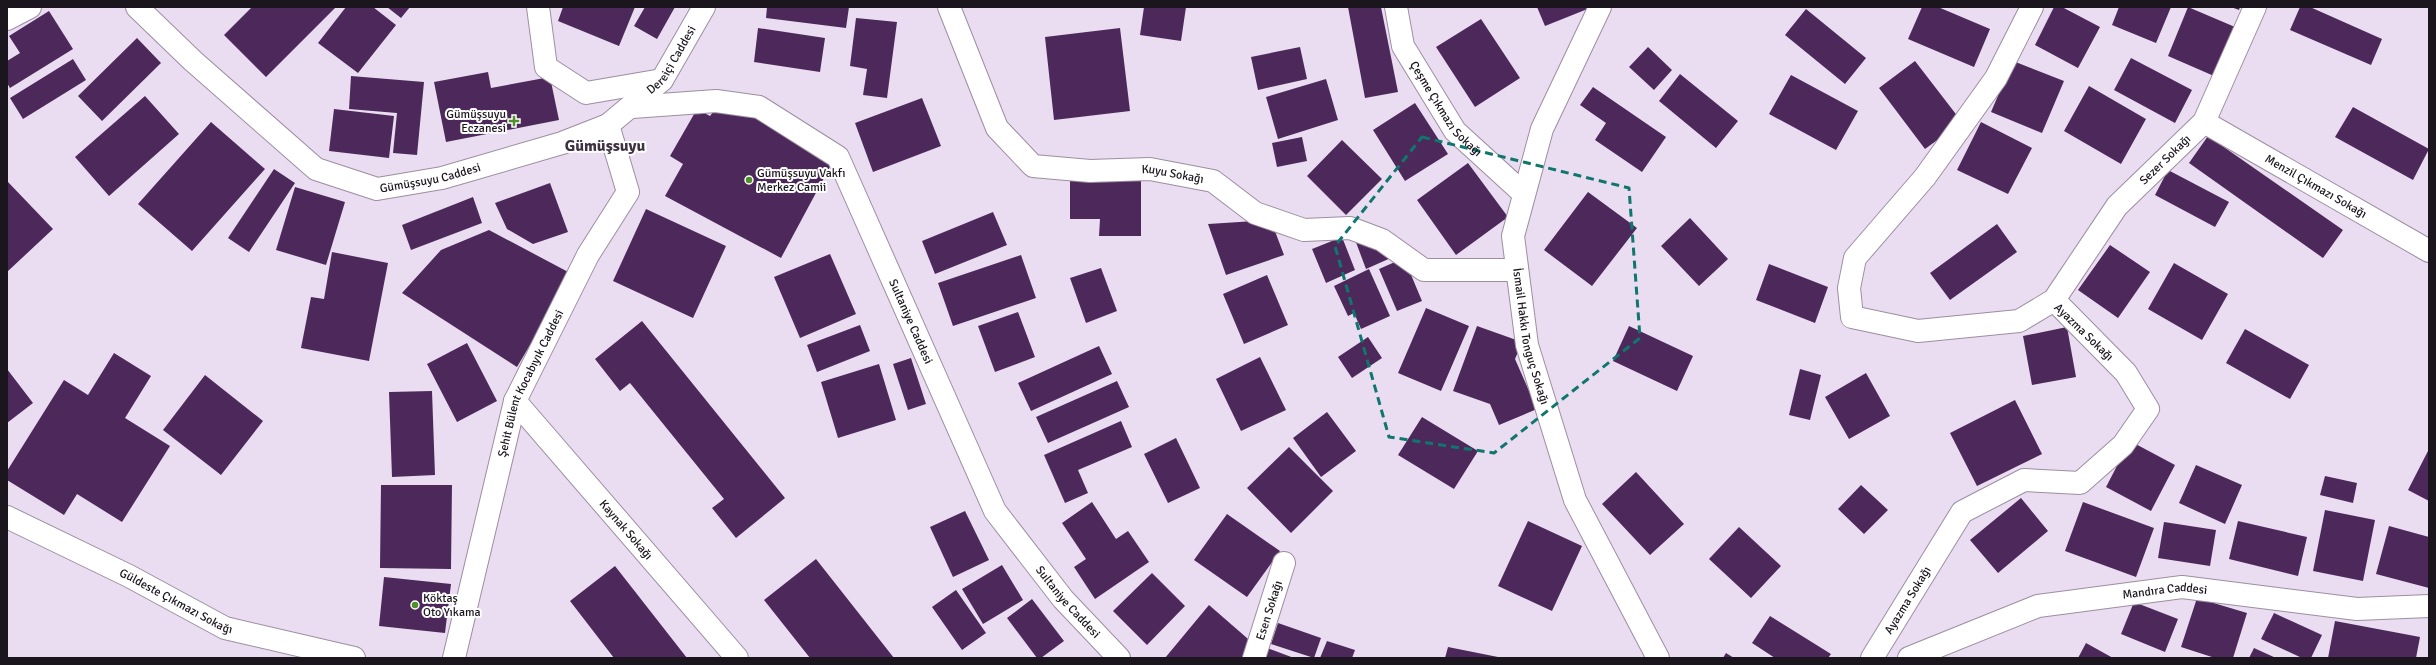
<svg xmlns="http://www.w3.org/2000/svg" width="2436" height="665" font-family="Signika,sans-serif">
<rect width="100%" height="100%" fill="#ebddf1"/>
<path fill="#4d295b" d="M252 7H336L266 77 224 35Z
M346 7H373L396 25 358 73 318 43Z
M387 7H410L401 18Z
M563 7H635L619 46 558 21Z
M645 7H675L657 39 634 26Z
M767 7H849L846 28 766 18Z
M1144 7H1186L1181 41 1140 35Z
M1348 7H1381L1398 92 1365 98Z
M1537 7H1590V8L1545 26Z
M1922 7H1938L1990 29 1974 67 1908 39Z
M2054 7H2062L2100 27 2078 68 2035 45Z
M2119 7H2171L2156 43 2112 25Z
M2188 7 2235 27 2214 76 2168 56Z
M2231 7H2240L2239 10Z
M2300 7H2310L2382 39 2371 65 2290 30Z
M1806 9 1866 58 1845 84 1785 35Z
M49 11 73 49 10 88 7 83V61L20 53 9 36Z
M856 18 897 22 887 98 863 95 867 69 850 66Z
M1481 19 1520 78 1475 107 1436 47Z
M758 28 825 38 820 72 754 62Z
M1120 28 1130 111 1054 120 1045 37Z
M137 38 161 63 102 121 78 96Z
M1300 47 1307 79 1258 90 1251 57Z
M1648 47 1672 70 1654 90 1629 67Z
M2131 58 2192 90 2175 123 2114 90Z
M73 59 86 80 23 119 10 98Z
M1915 61 1962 122 1925 149 1879 88Z
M2013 61 2064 81 2042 133 1991 112Z
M488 72 491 88 550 77 559 120 446 142 434 82Z
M1680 74 1738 121 1716 148 1659 101Z
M1791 75 1858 111 1836 150 1769 114Z
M351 76 424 82 417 155 393 153 397 113 349 109Z
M1326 79 1338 120 1278 139 1266 97Z
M2089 86 2146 119 2121 164 2064 131Z
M1593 87 1666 137 1642 172 1595 140 1606 123 1580 105Z
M145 96 179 134 109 196 75 157Z
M922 98 941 146 873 172 855 123Z
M1415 103 1448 154 1405 181 1373 130Z
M2353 107 2429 149 2413 180 2335 137Z
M716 108 747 112 832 163 781 258 665 196 683 164 670 156 697 109 710 116Z
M334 109 394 116 389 158 329 151Z
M211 122 265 169 192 251 138 204Z
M1981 122 2032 148 2008 194 1957 170Z
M2208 136 2343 230 2323 258 2189 163Z
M1302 137 1307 161 1277 167 1272 143Z
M1342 140 1382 179 1346 215 1307 176Z
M1468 163 1508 217 1456 255 1417 200Z
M274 169 295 183 249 252 228 238Z
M2168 170 2229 202 2215 227 2155 195Z
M1070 181H1141V236H1099L1100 219H1070Z
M8 182 53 229 7 272V183Z
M550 183 568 232 533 244 507 229 495 203Z
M295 187 345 202 326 265 276 250Z
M1588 192 1637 228 1592 286 1544 250Z
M473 197 482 223 411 250 402 225Z
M646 209 726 246 693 318 613 281Z
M993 212 1007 245 935 274 922 241Z
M1690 218 1728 259 1699 286 1661 246Z
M1255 221 1273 226 1284 255 1226 275 1208 224Z
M1997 224 2017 252 1950 300 1930 273Z
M489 230 572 274 517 367 402 293 441 250Z
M1342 237 1355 270 1326 283 1312 249Z
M1354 237 1393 257 1366 269Z
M2110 245 2150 272 2118 318 2078 290Z
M332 252 388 263 369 361 301 348 311 297 324 299Z
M830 254 856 314 800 338 774 277Z
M1021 255 1036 298 953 326 938 283Z
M1404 258 1422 301 1397 311 1379 269Z
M2174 263 2228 294 2202 340 2148 309Z
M1769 264 1828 287 1815 323 1756 300Z
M1101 268 1117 311 1086 323 1070 278Z
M1369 269 1390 316 1361 329 1354 313 1348 316 1334 286Z
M1267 275 1288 325 1244 344 1223 294Z
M1426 308 1469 326 1441 391 1398 373Z
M1018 312 1035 357 995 372 978 326Z
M642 321 785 498 736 538 712 508 724 499 630 383 620 391 595 359Z
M860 325 870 351 817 372 807 345Z
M1477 326 1522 342 1515 359 1537 409 1499 425 1490 404 1453 391Z
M1629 326 1693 356 1677 391 1613 361Z
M2067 327 2076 377 2032 385 2023 336Z
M2245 329 2309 365 2290 399 2226 363Z
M1368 337 1382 358 1352 378 1338 357Z
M467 343 497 401 457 422 427 364Z
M1099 346 1112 374 1031 411 1018 383Z
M114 353 151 376 125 418 170 446 122 522 77 494 64 515 7 480V471L64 380 88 395Z
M1260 357 1286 410 1241 431 1216 379Z
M911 358 926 404 908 410 893 364Z
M879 364 896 420 838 438 821 382Z
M7 369 33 403 7 423Z
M1800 369 1821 375 1810 420 1789 415Z
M1866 373 1890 416 1849 439 1825 397Z
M205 375 263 421 221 475 163 430Z
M1117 381 1129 407 1048 443 1036 417Z
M432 391 435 475 392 477 389 392Z
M2015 400 2042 454 1977 486 1950 433Z
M1327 412 1356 451 1321 477 1293 438Z
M1422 417 1478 451 1454 489 1398 455Z
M1121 421 1132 447 1078 470 1088 493 1065 503 1044 455Z
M1176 438 1200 488 1168 503 1144 454Z
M2130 441 2175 465 2151 511 2106 487Z
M1289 447 1333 491 1291 533 1247 488Z
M2429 449V501L2408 490Z
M2196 465 2242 485 2225 524 2179 503Z
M1636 472 1684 524 1650 555 1602 504Z
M2325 476 2357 483 2353 503 2320 495Z
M381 485H452L451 569 380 568Z
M1861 485 1888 510 1864 534 1838 509Z
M2021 498 2048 531 1998 573 1970 540Z
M1092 502 1116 539 1128 531 1149 562 1095 599 1074 567 1086 559 1062 523Z
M2083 502 2154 528 2136 577 2065 551Z
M2325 510 2375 520 2363 581 2313 571Z
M965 511 989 560 953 577 930 527Z
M1227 514 1280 551 1247 597 1194 560Z
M1528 521 1582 546 1552 611 1498 586Z
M2238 521 2307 537 2298 576 2229 559Z
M2164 522 2216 530 2210 566 2158 558Z
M2389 526 2429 537V588L2376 574Z
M1739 527 1781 566 1751 598 1709 559Z
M816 559 894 658H810L764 600Z
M1002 565 1023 600 983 624 962 589Z
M615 566 687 658H614L570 601Z
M1152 573 1185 606 1147 645 1113 611Z
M384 577 451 584 445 633 379 626Z
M956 590 986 633 962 650 932 607Z
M2197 598 2247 613 2233 658H2215L2181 647Z
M1032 599 1064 641 1041 658H1037L1007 618Z
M2134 602 2178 619 2165 652 2121 634Z
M1209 605 1255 645 1244 658H1165Z
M2274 613 2322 635 2311 658H2302L2261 639Z
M1770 616 1831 654 1828 658H1775L1752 643Z
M2335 621 2420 637 2416 658H2328Z
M1278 623 1321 638 1314 658 1271 644Z
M1327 641 1355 650 1352 658H1320Z
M2086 643 2113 658H2078Z
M1448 647 1498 657V658H1445Z
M1267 648 1294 658H1263Z
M2254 648 2276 658H2249Z
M1726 653 1734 658H1723Z"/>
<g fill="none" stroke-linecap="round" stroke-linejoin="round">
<g stroke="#9c8ea1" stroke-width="24">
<g id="minor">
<path id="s1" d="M137 7 193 61 316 169 377 189 442 178 562 143 608 125 662 80 704 7"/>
<path d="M538 7 546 67 586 93 662 80"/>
<path id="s2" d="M949 7 997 128 1033 166 1090 171 1150 169 1213 181 1255 213 1304 230 1350 228 1382 240 1424 270H1517"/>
<path id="s3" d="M1396 7 1403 46 1455 131 1524 194"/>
<path id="s4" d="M1600 7 1542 129 1513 236 1527 345 1575 500 1658 658"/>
<path id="s5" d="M2032 7 1996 78 1925 177 1855 258 1849 288 1852 317 1918 331 2019 321 2054 300 2117 206 2204 122 2255 7"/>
<path d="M7 19 30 7"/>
<path id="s6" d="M632 107 716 101 759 107 838 157 995 511 1063 599 1119 658"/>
<path id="s7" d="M2204 122 2429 251"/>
<path id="s8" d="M515 401 737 658"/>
<path id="s9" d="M7 517 129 576 225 628 354 658"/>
<path id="s10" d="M454 658 515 401 588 255 628 192 608 125"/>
<path id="s11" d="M1254 658 1284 563"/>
<path id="s12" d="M1872 658 1962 512 2024 480 2080 483 2123 445 2148 409 2126 373 2054 300"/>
<path id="s13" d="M1909 658 2038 606 2182 587 2357 609 2429 606"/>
</g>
</g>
<use href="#minor" stroke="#fff" stroke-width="22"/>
</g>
<path fill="none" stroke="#0f766e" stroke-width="3" stroke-dasharray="8 5" stroke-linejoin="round" d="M1422 137 1629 188 1640 338 1494 453 1389 437 1335 246Z"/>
<g fill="#518e2d" stroke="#fff" stroke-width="1.5">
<path d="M512 115h4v4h4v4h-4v4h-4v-4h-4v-4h4z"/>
<circle cx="749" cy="180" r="4"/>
<circle cx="415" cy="605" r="4"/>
</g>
<g text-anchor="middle" stroke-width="4" stroke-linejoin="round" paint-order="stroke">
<g font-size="12" fill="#1b151d" stroke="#fff">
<text dy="4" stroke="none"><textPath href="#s1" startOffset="638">Dereiçi Caddesi</textPath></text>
<text dy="4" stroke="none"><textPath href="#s3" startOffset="116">Çeşme Çıkmazı Sokağı</textPath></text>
<text dy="4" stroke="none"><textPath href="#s5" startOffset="758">Sezer Sokağı</textPath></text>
<text dy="4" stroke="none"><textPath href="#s2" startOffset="323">Kuyu Sokağı</textPath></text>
<text dy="4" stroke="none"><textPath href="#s1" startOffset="360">Gümüşsuyu Caddesi</textPath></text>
<text dy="4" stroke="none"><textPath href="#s7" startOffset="129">Menzil Çıkmazı Sokağı</textPath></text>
<text dy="4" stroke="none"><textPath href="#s6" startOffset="401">Sultaniye Caddesi</textPath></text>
<text transform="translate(2084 332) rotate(44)" y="4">Ayazma Sokağı</text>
<text dy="4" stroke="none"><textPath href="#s4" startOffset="348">İsmail Hakkı Tonguç Sokağı</textPath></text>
<text dy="4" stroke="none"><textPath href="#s10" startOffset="286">Şehit Bülent Kocabıyık Caddesi</textPath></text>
<text dy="4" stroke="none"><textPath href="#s8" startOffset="170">Kaynak Sokağı</textPath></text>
<text dy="4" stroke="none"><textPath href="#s13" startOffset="267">Mandıra Caddesi</textPath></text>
<text dy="4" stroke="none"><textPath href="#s9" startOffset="189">Güldeste Çıkmazı Sokağı</textPath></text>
<text dy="4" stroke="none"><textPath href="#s12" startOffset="68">Ayazma Sokağı</textPath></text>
<text dy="4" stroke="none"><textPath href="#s6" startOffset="725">Sultaniye Caddesi</textPath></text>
<text dy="4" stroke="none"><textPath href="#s11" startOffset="50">Esen Sokağı</textPath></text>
</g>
<g font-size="12" fill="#1b151d" stroke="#fff" text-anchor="start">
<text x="506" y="118" text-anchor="end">Gümüşsuyu<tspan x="506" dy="14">Eczanesi</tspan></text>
<text x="757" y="177">Gümüşsuyu Vakfı<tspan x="757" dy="14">Merkez Camii</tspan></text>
<text x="423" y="602">Köktaş<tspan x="423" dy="14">Oto Yıkama</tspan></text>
</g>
<g font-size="16" font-weight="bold" fill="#3d3142" stroke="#fff">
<text x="605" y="151">Gümüşsuyu</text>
</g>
</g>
<rect width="2436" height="665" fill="none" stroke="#1b151d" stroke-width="16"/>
</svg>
